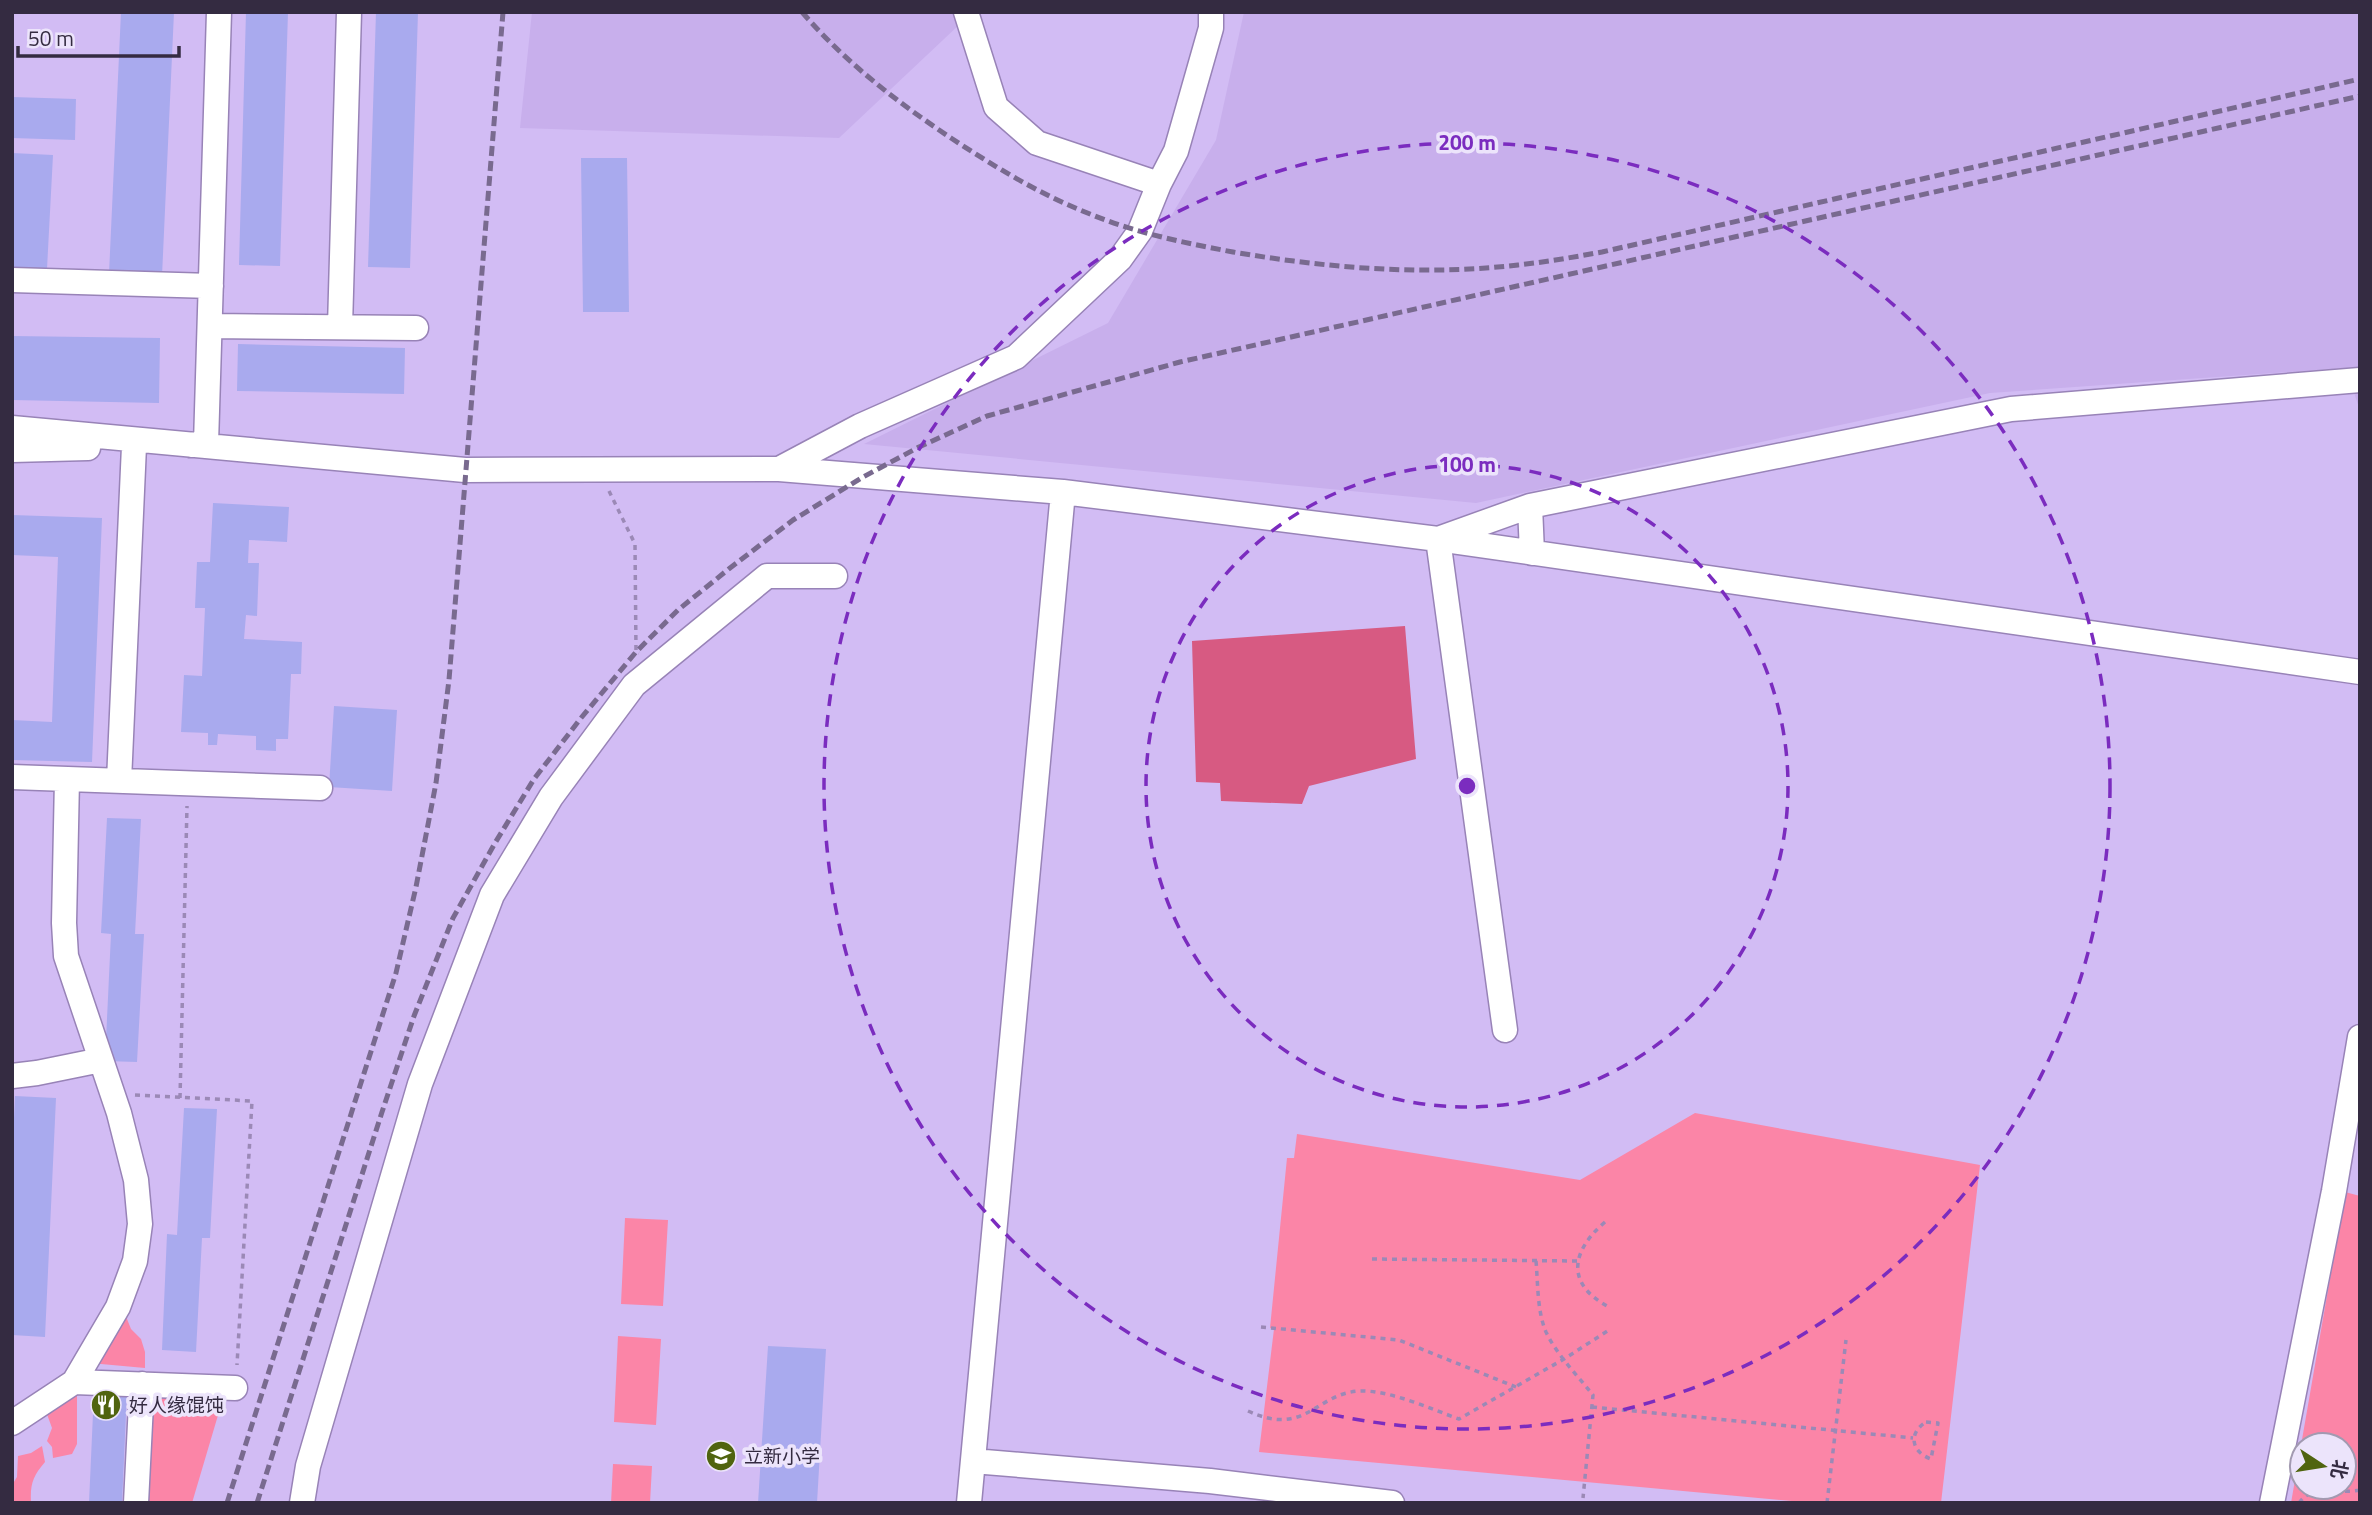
<svg xmlns="http://www.w3.org/2000/svg" width="2372" height="1515" font-family="'Titillium Web','Noto Sans SC',sans-serif">
<rect width="100%" height="100%" fill="#d2bcf4"/>
<path fill="#c8afec" d="M532 12H958L961 23 839 138 520 128Z
M1244 12H2360V411L2346 368 1990 393 1476 503 864 444 1108 323 1216 140Z"/>
<path fill="#fb85a7" fill-rule="evenodd" d="M1695 1113 1980 1165 1941 1503H1814L1259 1452 1274 1329 1270 1328 1287 1158H1294L1297 1134 1580 1180Z
M2345 1192 2360 1196V1503H2291ZM2302 1445H2344V1487H2302Z
M625 1218 668 1220 663 1306 621 1304Z
M140 1267 139 1289 128 1307 127 1319 131 1329 141 1339 145 1352V1368L90 1363Z
M618 1336 661 1339 656 1425 614 1422Z
M77 1389V1444L72 1454 53 1458 52 1447 47 1441 52 1428 44 1406Z
M155 1391 224 1395 192 1503H146Z
M42 1446 45 1462C33 1476 30 1484 31 1503H12V1485L17 1477 18 1456 31 1453Z
M613 1464 652 1466 650 1503H611Z"/>
<path fill="#d75a82" d="M1405 626 1416 759 1309 786 1302 804 1221 801 1220 783 1196 782 1192 641Z"/>
<path fill="#a9aaee" d="M121 12H174L162 276 109 274Z
M246 12H288L280 266 239 265Z
M376 12H418L410 268 368 267Z
M12 97 76 99 75 140 12 138Z
M12 153 53 155 47 269 12 267Z
M581 158H627L629 312H583Z
M12 336 160 338 159 403 12 400Z
M238 344 405 348 404 394 237 391Z
M213 503 289 507 287 542 249 540 248 563H259L257 616 246 615 244 639 302 642 301 674H291L288 739H276V751L256 750V736L218 734 217 745H208V733L181 732 184 675 202 676 205 608H195L197 562H210Z
M12 515 102 518 92 762 12 760V720L52 722 58 557 12 555Z
M334 706 397 710 392 791 329 787Z
M107 818 141 819 135 934H144L137 1062 105 1061 111 934 101 933Z
M15 1096 56 1098 45 1337 12 1335V1162Z
M184 1108 217 1109 210 1238H202L196 1352 162 1350 167 1234 177 1235Z
M768 1346 826 1349 817 1503H758Z
M94 1391 127 1392 122 1503H89Z"/>
<g fill="none" stroke-linecap="round" stroke-linejoin="round">
<g stroke="#9883b7" stroke-width="27">
<path id="minor" d="M966 12 996 107 1037 143 1159 184
M12 280 211 286
M210 326 416 328
M340 327 349 12
M12 428 465 470 779 469 860 426 1016 357 1120 259 1140 231 1159 184 1176 151 1211 28V12
M191 445 206 444 219 12
M12 450 88 448
M779 469 1063 492 1438 539 2360 672
M1530 506 1532 553
M12 777 320 788
M67 779 64 923 66 956 119 1113 136 1180 140 1224 135 1261 118 1307 74 1382 235 1388
M119 781 134 446
M1505 1030 1438 539 1530 506 2011 409 2360 380
M12 1076 37 1073 101 1060
M12 1423 74 1382
M973 1461 1210 1481 1392 1503
M136 1503 142 1384
M302 1503 308 1466 420 1084 492 895 551 797 634 685 767 576H835
M969 1503 1063 492
M2272 1503 2334 1191 2360 1037"/>
</g>
<path stroke="#9b89b6" stroke-width="3.5" stroke-dasharray="5 5" stroke-linecap="butt" d="M609 491 635 544 636 652 639 653
M135 1095 252 1101 237 1365
M180 1098 187 806
M1605 1222C1571 1251 1565 1284 1609 1307
M1372 1259 1577 1261
M1536 1261C1538 1283 1537 1311 1546 1332 1557 1355 1577 1375 1593 1395L1583 1498
M1261 1327 1399 1340 1516 1387
M1592 1407 1913 1438
M1248 1411C1306 1438 1315 1393 1360 1391 1390 1390 1431 1409 1459 1419L1564 1359 1609 1330
M1926 1422 1938 1423 1931 1459C1911 1452 1908 1433 1926 1422Z
M1827 1503 1846 1340
M2299 1503C2314 1482 2338 1495 2360 1490"/>
<use href="#minor" stroke="#fff" stroke-width="24"/>
<path stroke="#796a8f" stroke-width="5" stroke-dasharray="10 5" stroke-linecap="butt" d="M802 12C845 62 897 102 951 138 995 167 1041 195 1090 214 1136 233 1185 243 1233 252 1327 268 1423 276 1518 265 1546 262 1574 257 1602 252L2360 79
M227 1503 396 973 416 887 436 783 449 680 503 12
M257 1503 382 1112 414 1016 453 918 495 843 534 779 581 718 636 652 678 610 730 568 793 520 863 477 919 447 987 416 1180 362 2360 96"/>
</g>
<g fill="none" stroke="#7b2cbf" stroke-width="3.5" stroke-dasharray="12 9">
<circle cx="1467" cy="786" r="321"/>
<circle cx="1467" cy="786" r="643"/>
</g>
<defs>
<g id="restaurant-disc" transform="scale(1.575)"><circle r="9.5" fill="#50640f" stroke="#ece4fb"/><path d="M-5-6h1v4h1v-4h1v4h1v-4h1v5L-1.5 .5V6h-2V.5L-5-1ZM5-6V6H3V1.5H1.5Q1.5-4 5-6Z" fill="#fff"/></g>
<g id="school-disc" transform="scale(1.575)"><circle r="9.5" fill="#50640f" stroke="#ece4fb"/><path d="M0-5L7-2L0 1L-7-2ZM-4 1L0 2.5L4 1V4Q0 6-4 4Z" fill="#fff"/></g>
</defs>
<g fill-rule="evenodd">
<use href="#restaurant-disc" x="106" y="1405"/>
<use href="#school-disc" x="721" y="1456"/>
</g>
<g text-anchor="middle" stroke-width="7" stroke-linejoin="round" paint-order="stroke">
<g font-size="19" fill="#342b41" stroke="#ece4fb" text-anchor="start">
<text x="129" y="1412">好人缘馄饨</text>
<text x="744" y="1463">立新小学</text>
</g>
</g>
<circle cx="1467" cy="786" r="10" fill="#7b2cbf" stroke="#ece4fb" stroke-width="3.5"/>
<g font-size="21" text-anchor="middle" font-weight="bold" fill="#7b2cbf" stroke="#ece4fb" stroke-width="7" stroke-linejoin="round" paint-order="stroke">
<text x="1467" y="150">200 m</text>
<text x="1467" y="472">100 m</text>
</g>
<rect width="2372" height="1515" fill="none" stroke="#342b41" stroke-width="28"/>
<g transform="translate(2323 1466) rotate(102)"><circle r="33" fill="#ece4fb" stroke="#a29ab1" stroke-width="2"/>
<path d="M0-5L12 26L0 18L-12 26Z" fill="#50640f"/>
<text y="-10" font-size="19" font-weight="bold" text-anchor="middle" fill="#342b41">北</text>
</g>
<path d="M18 46v10h161v-10" fill="none" stroke="#342b41" stroke-width="3.5"/>
<text x="28" y="46" font-size="21" fill="#342b41" stroke="#ece4fb" stroke-width="5" paint-order="stroke">50 m</text>
</svg>
